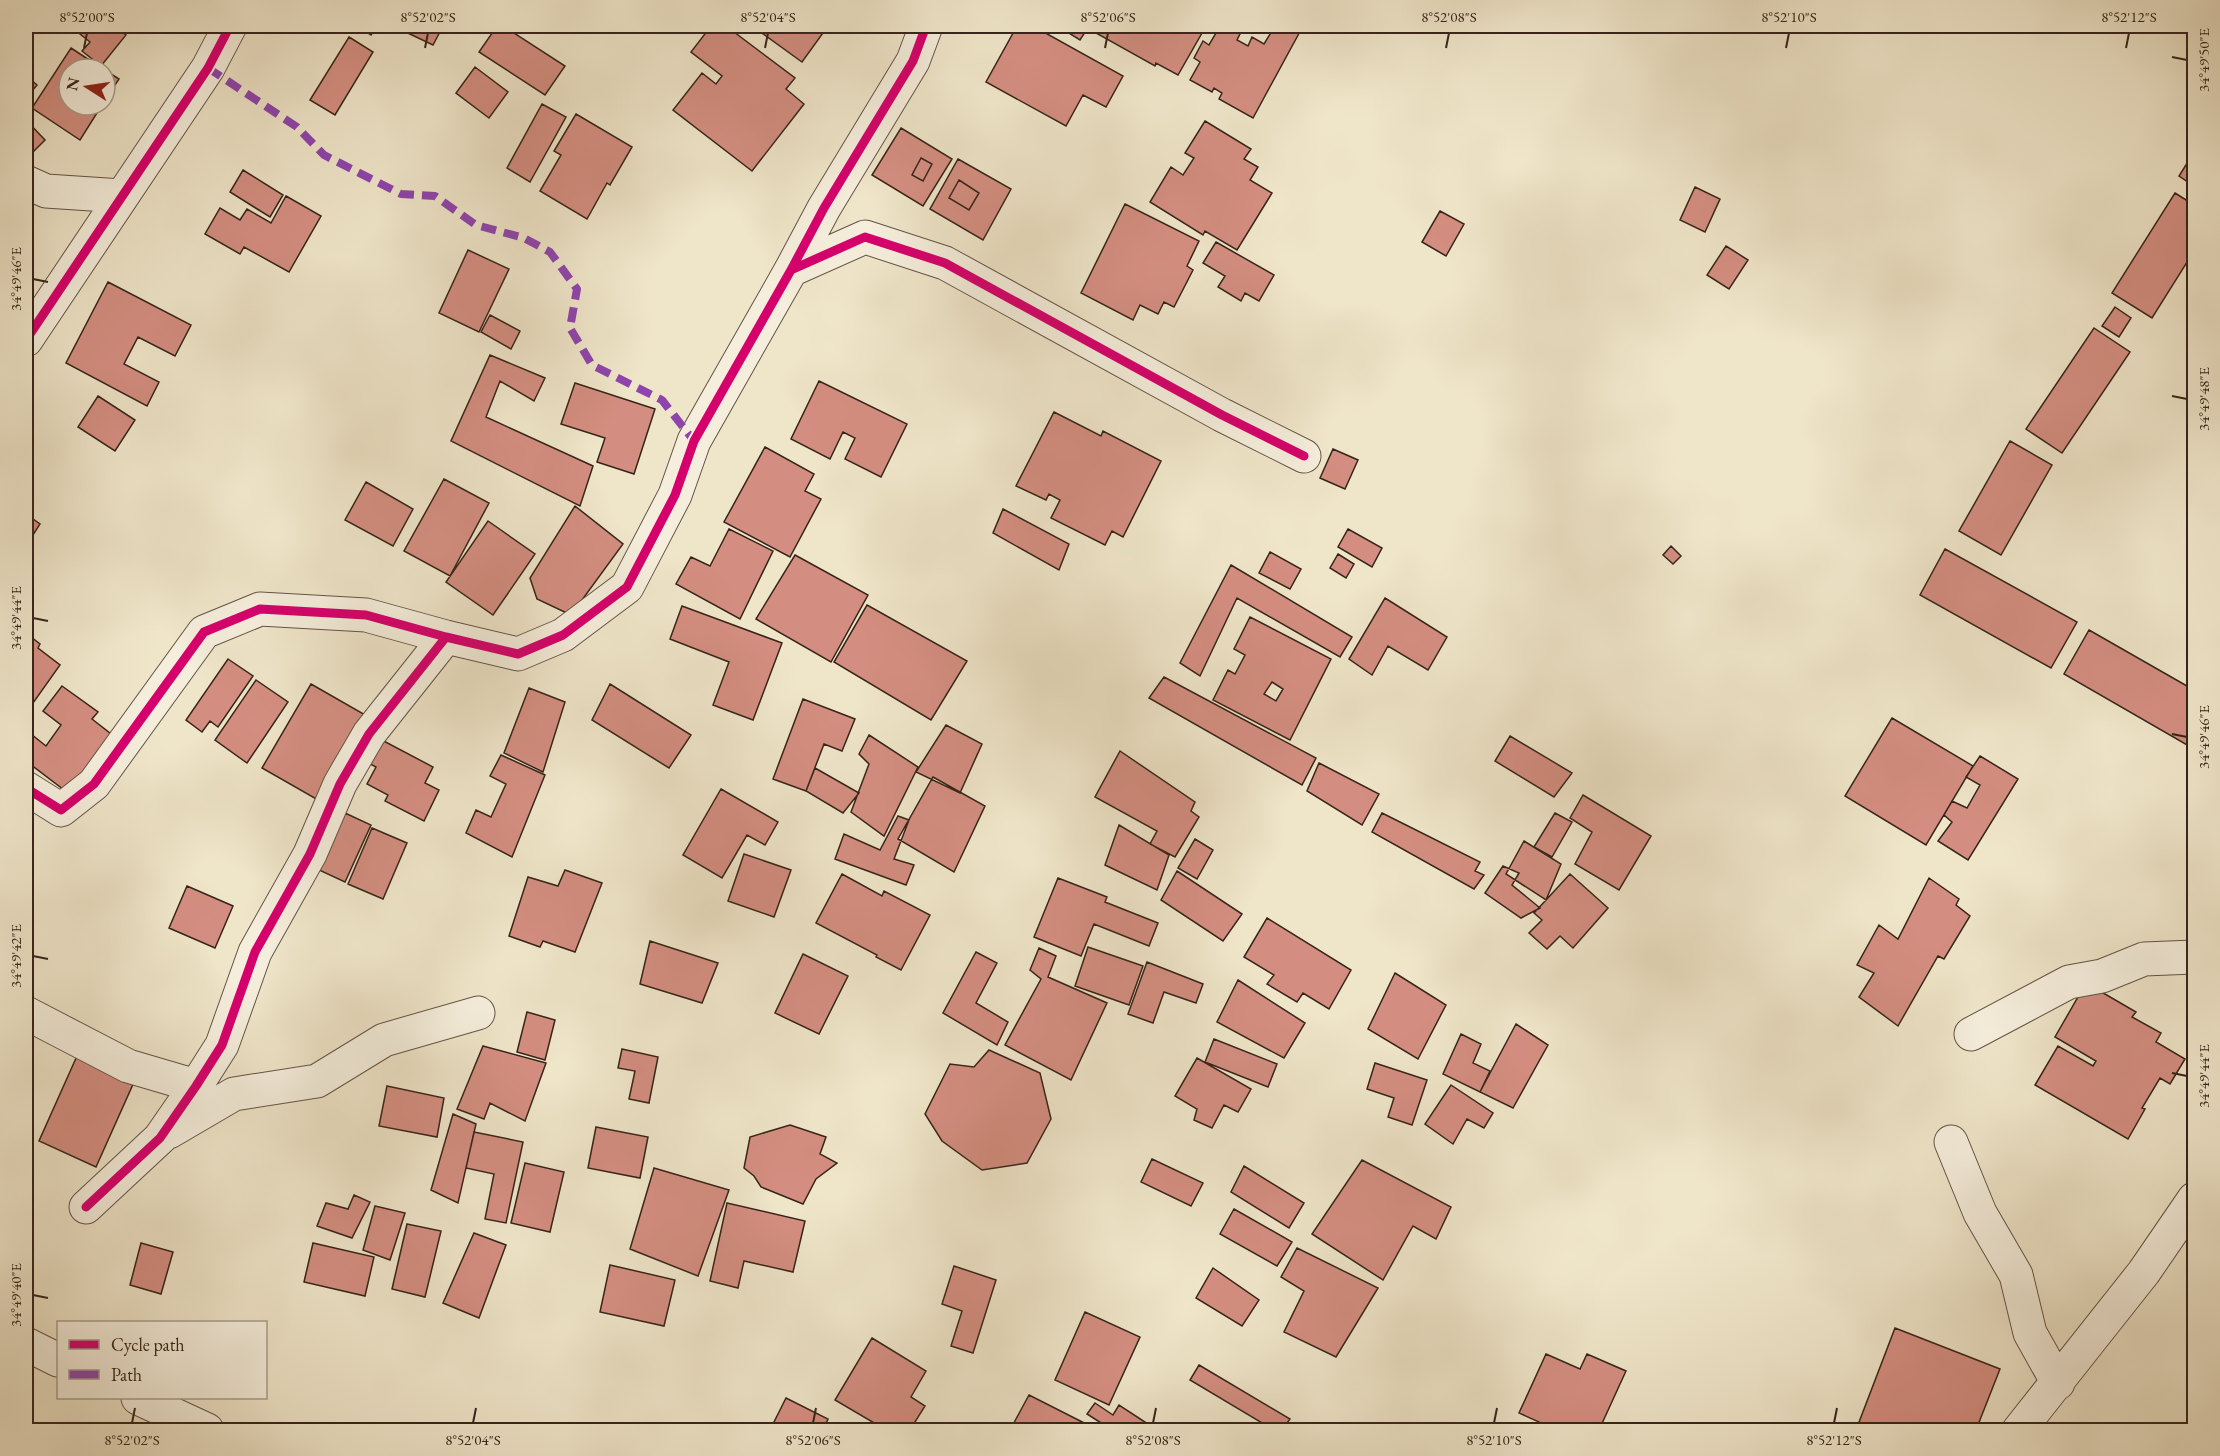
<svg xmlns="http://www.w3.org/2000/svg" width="2220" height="1456" font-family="'EB Garamond',serif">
<rect width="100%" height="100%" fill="#efe5c9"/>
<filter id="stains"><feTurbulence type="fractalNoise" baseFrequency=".00333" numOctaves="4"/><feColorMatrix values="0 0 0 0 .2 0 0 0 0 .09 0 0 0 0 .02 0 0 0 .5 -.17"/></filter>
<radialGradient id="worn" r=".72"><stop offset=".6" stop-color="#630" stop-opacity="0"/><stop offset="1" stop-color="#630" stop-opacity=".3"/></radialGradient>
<path fill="#d48e81" stroke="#36241a" stroke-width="1.5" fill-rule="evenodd" d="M70 26H114L126 35 101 66 82 51 90 42Z
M357 26H377L371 35Z
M393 26H443L433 45Z
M497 26H503L565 66 545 95 479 52Z
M711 26H726L795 78 786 89 804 104 752 171 673 110 702 73 716 84 722 76 691 52Z
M752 26H828L802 62Z
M1017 26H1033L1123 76 1106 107 1083 95 1066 126 986 82Z
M1066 26H1089L1080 40 1064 30Z
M1100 26H1206L1178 75 1156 63 1155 66 1096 33Z
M1220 26H1244L1237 40 1248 46 1252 37 1264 44 1275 26H1303L1253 118 1219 99 1222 93 1214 88 1212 92 1190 80 1200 62 1194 58 1203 41 1209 45Z
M349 37 373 52 335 115 310 100Z
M71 48 103 69H69V105H102L80 140 32 108Z
M475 67 508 92 489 118 456 93Z
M105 70 119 79 105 100Z
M26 75 37 85 26 98Z
M542 104 566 117 530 182 507 168Z
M576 114 632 147 610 185 607 183 587 219 540 191 561 155 554 151Z
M26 120 45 140 26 159Z
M1205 121 1251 149 1244 159 1258 167 1250 180 1272 193 1237 250 1205 231 1203 235 1150 202 1171 167 1183 175 1194 158 1185 153Z
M901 128 952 159 923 206 872 175ZM921 158 932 164 923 181 912 175Z
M2194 152V186L2179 176Z
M921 158 932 164 923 181 912 175Z
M958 159 1011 189 983 240 930 209ZM959 180 979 193 969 210 949 198Z
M243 170 283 195 270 217 230 192Z
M959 180 979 193 969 210 949 198Z
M1695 187 1720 199 1705 232 1680 220Z
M2175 193 2194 205V251L2152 318 2112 293Z
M286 196 321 216 289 272 244 247 240 254 205 234 220 208 240 220 247 209 271 223Z
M1125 204 1199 241 1187 266 1193 270 1174 307 1164 302 1158 314 1140 305 1133 320 1081 293Z
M1440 211 1464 224 1446 256 1422 242Z
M1216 242 1274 275 1259 301 1245 293 1241 301 1218 287 1225 276 1203 263Z
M1726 246 1748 260 1729 289 1707 275Z
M468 250 509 269 479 332 439 313Z
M108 282 191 325 175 356 138 337 124 364 159 382 147 406 66 363Z
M2115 307 2131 318 2119 337 2102 326Z
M490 315 520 331 511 349 481 332Z
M2094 328 2130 352 2062 453 2026 429Z
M490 355 545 378 534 401 500 381 486 417 593 466 580 506 451 441Z
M819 381 907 424 881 477 845 459 855 438 843 432 830 459 791 439Z
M575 383 655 409 634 474 597 462 605 438 561 424Z
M98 396 135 420 115 451 78 427Z
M1054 412 1101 436 1103 431 1161 461 1123 537 1112 531 1105 545 1051 518 1060 500 1049 494 1046 500 1016 486Z
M2010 441 2052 465 2001 555 1959 531Z
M765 447 814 474 805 491 821 499 790 557 724 522Z
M1333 449 1358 460 1345 489 1320 478Z
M444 479 489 503 450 576 404 551Z
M366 482 413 509 393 546 345 520Z
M575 506 623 544 571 615 537 599 530 578Z
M1003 509 1069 544 1059 570 993 533Z
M26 514 40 524 26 546Z
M488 521 535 554 493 615 446 582Z
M729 529 773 551 740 619 676 584 691 557 710 566Z
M1348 529 1382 548 1372 567 1338 547Z
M1671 546 1681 556 1673 564 1663 555Z
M1945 549 2077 622 2051 668 1920 595Z
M1270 552 1301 569 1290 589 1259 573Z
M1338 554 1354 564 1346 578 1330 568Z
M795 555 868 595 831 662 756 619Z
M1231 565 1352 637 1340 657 1237 598 1200 676 1180 663Z
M1385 598 1447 637 1428 670 1388 646 1372 675 1349 659Z
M867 605 967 661 931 720 834 662Z
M682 606 782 643 753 720 713 705 729 662 670 639Z
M1250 617 1331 659 1290 740 1213 700 1228 670 1235 674 1245 655 1234 649ZM1272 682 1283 689 1276 701 1264 694Z
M2089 630 2194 690V749L2064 674Z
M26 633 40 644 38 648 60 665 26 713Z
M228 659 253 676 218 727 210 721 202 732 186 720Z
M1164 677 1316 758 1302 785 1149 698Z
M256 680 288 702 247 763 215 740Z
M311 684 367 716 318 800 262 768Z
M610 684 691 735 669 768 592 720Z
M62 686 98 712 92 719 111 734 68 793 26 761V730L46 746 61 725 43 711Z
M529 688 565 702 543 772 504 753Z
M803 699 855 719 842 751 824 744 806 791 773 779Z
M1892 718 1973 766 1926 845 1845 796Z
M946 725 982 744 960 793 916 772Z
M869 735 918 767 884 836 851 812 869 764 859 754Z
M1510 736 1572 773 1554 797 1495 761Z
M378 738 433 767 425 783 439 790 424 821 385 801 388 795 367 784 376 767 365 761Z
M1120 751 1195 802 1191 811 1199 817 1175 857 1150 844 1157 831 1095 797Z
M501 755 545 775 512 857 466 833 476 810 491 817 506 784 490 776Z
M1980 756 2018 779 1968 860 1938 841 1952 822 1944 815 1952 801 1967 808 1980 785 1966 777Z
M1319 763 1379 794 1362 825 1307 791Z
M815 768 859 793 843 813 806 791Z
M933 777 985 806 954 872 898 839Z
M721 789 778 822 765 845 747 835 722 878 683 855Z
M1583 795 1651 836 1619 890 1575 864 1592 832 1570 818Z
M345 813 371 825 345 882 319 870Z
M1382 813 1480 862 1475 871 1484 875 1474 889 1372 832Z
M1555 813 1572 822 1552 857 1534 847Z
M898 816 909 820 894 859 914 865 906 885 835 859 844 834 880 850Z
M1119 825 1169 855 1157 890 1105 865Z
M372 828 407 843 383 899 348 884Z
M1195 839 1213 850 1197 879 1178 868Z
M1524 841 1561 864 1546 900 1506 874Z
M744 854 791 870 774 917 728 901Z
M1503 866 1519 873 1512 885 1540 908 1521 918 1485 893Z
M565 870 602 883 575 952 543 941 540 947 509 936 528 877 558 886Z
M1177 871 1242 914 1223 941 1161 900Z
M842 874 882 896 884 891 930 915 901 970 876 957 877 955 816 923Z
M1570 874 1608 908 1573 948 1560 936 1547 949 1529 933 1542 920 1534 913Z
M1058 878 1107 897 1105 902 1158 923 1149 946 1094 924 1081 956 1034 937Z
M1929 878 1959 899 1956 905 1970 916 1944 959 1938 956 1898 1026 1859 997 1874 973 1857 965 1879 925 1898 939Z
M187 886 233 906 215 948 169 928Z
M1267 918 1351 970 1329 1009 1303 993 1297 1002 1267 984 1274 975 1244 957Z
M650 941 718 963 702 1003 640 984Z
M1088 947 1143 966 1129 1005 1075 986Z
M1039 948 1056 956 1048 977 1107 1003 1071 1080 1005 1045 1041 979 1030 970Z
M976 952 997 963 976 1003 1008 1022 997 1045 943 1013Z
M803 954 848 976 819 1034 775 1013Z
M1147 962 1203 984 1196 1003 1164 992 1153 1023 1128 1014Z
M1395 973 1446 1005 1418 1059 1368 1029Z
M1238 980 1305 1023 1284 1058 1217 1022Z
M2086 983 2136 1012 2132 1017 2161 1033 2156 1042 2185 1059 2170 1084 2160 1078 2142 1108 2145 1109 2128 1139 2035 1085 2058 1046 2093 1066 2096 1061 2055 1037Z
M527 1012 555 1020 545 1060 517 1052Z
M1516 1024 1548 1045 1513 1108 1480 1092Z
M1461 1034 1481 1044 1473 1063 1490 1071 1480 1092 1443 1074Z
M1214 1039 1277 1064 1268 1087 1205 1062Z
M483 1046 546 1063 525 1121 490 1103 484 1119 457 1109Z
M622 1049 658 1057 649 1103 629 1099 635 1071 618 1068Z
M989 1050 1040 1073 1051 1119 1027 1163 982 1170 942 1141 925 1114 950 1064 974 1067Z
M77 1056 134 1082 96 1167 39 1141Z
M1197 1058 1251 1089 1238 1112 1224 1105 1212 1128 1194 1120 1197 1109 1175 1096Z
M1375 1063 1427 1080 1412 1125 1388 1117 1394 1098 1367 1089Z
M1451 1085 1493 1113 1484 1128 1467 1119 1453 1144 1425 1124Z
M387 1086 444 1098 437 1137 379 1126Z
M453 1114 476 1124 458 1203 431 1190Z
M790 1125 826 1137 820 1154 837 1163 816 1179 803 1204 761 1187 754 1176 744 1168 750 1137Z
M596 1127 648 1137 640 1178 588 1168Z
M474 1132 523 1142 506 1223 485 1219 494 1174 466 1168Z
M1152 1159 1203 1183 1191 1206 1141 1182Z
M1362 1160 1451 1207 1436 1239 1413 1226 1383 1280 1312 1234Z
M525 1163 564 1172 550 1232 511 1223Z
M1244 1166 1304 1203 1289 1228 1231 1192Z
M654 1168 729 1190 698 1276 630 1249Z
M354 1195 370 1202 352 1238 317 1226 326 1203 348 1209Z
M727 1203 805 1221 793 1272 744 1261 738 1288 710 1281Z
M375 1206 405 1213 390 1260 363 1250Z
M1234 1209 1292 1242 1277 1266 1220 1234Z
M407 1224 441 1231 425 1297 392 1289Z
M474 1233 506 1245 479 1318 443 1303Z
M141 1243 173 1252 161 1294 130 1285Z
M313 1243 374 1257 365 1296 304 1282Z
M1297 1248 1378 1288 1336 1357 1284 1332 1304 1291 1281 1277Z
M610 1265 675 1280 664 1326 600 1312Z
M954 1266 996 1280 973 1353 951 1346 962 1311 942 1304Z
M1213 1268 1259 1300 1242 1326 1196 1298Z
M1085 1312 1140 1337 1109 1405 1055 1380Z
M1895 1328 2000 1369 1976 1430H1856Z
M872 1338 926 1371 911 1397 925 1406 910 1430H886L835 1400Z
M1546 1354 1580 1369 1587 1354 1626 1371 1599 1430H1548L1550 1427 1519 1413Z
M1199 1365 1290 1419 1282 1430H1274L1190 1380Z
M1029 1395 1098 1430H1010Z
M786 1398 828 1419 823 1430H770Z
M1095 1403 1113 1415 1119 1405 1148 1424 1144 1430H1112L1087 1414Z"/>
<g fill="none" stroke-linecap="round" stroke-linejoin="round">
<g stroke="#645446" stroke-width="35">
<path id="minor" d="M26 182 46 191 122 196
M791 270 865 237 945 263 1222 415 1304 456
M26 340 208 68 230 26
M26 788 61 810 94 784 204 632 260 609 366 615 446 637 518 654 563 635 627 587 675 495 694 441 791 270 824 208 913 61 926 26
M26 1013 128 1066 196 1086
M1971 1034 2069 982 2102 976 2144 959 2194 957
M169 1132 234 1094 317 1081 384 1040 478 1013
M1951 1142 1980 1213 2016 1275 2030 1333 2058 1383
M86 1207 160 1138 196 1086 222 1045 255 952 310 854 340 784 369 734 446 637
M26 1344 58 1360
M138 1398 207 1430
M2019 1430 2144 1272 2194 1199"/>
</g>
<use href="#minor" stroke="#f5eedc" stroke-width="33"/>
<path stroke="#8e44ad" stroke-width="8" stroke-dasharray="15 8" stroke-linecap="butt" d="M208 68 297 127 324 155 401 194 435 196 476 225 524 238 550 252 577 289 570 328 592 365 662 400 694 441"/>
<g stroke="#f5eedc" stroke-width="13">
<path id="cycleway" d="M791 270 865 237 945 263 1222 415 1304 456
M26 340 208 68 230 26
M26 788 61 810 94 784 204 632 260 609 366 615 446 637 518 654 563 635 627 587 675 495 694 441 791 270 824 208 913 61 926 26
M86 1207 160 1138 196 1086 222 1045 255 952 310 854 340 784 369 734 446 637"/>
</g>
<use href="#cycleway" stroke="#d6006c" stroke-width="9"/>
</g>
<path fill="none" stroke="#36241a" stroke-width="2" d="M84 48 87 33M425 48 428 33M765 48 768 33M1105 48 1108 33M1446 48 1449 33M1786 48 1789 33M2126 48 2129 33M2172 57 2187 60M33 279 48 282M2172 396 2187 399M33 618 48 621M2172 734 2187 737M33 956 48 959M2172 1073 2187 1076M33 1295 48 1298M132 1423 135 1408M473 1423 476 1408M813 1423 816 1408M1153 1423 1156 1408M1494 1423 1497 1408M1834 1423 1837 1408"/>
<rect width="2220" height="1456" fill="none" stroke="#efe5c9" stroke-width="66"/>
<rect x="57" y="1321" width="210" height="78" fill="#f5eedc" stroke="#a99d8e" stroke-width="1.5"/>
<rect x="69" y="1340" width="30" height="9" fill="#d6006c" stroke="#a99d8e" stroke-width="1.5"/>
<text x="111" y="1351" font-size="18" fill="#36241a">Cycle path</text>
<rect x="69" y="1370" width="30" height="9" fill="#8e44ad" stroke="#a99d8e" stroke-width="1.5"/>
<text x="111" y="1381" font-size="18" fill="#36241a">Path</text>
<g transform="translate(87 87) rotate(282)"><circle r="28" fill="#f5eedc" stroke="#a99d8e" stroke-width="1.5"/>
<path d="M0-4.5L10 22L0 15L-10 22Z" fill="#8f2418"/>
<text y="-9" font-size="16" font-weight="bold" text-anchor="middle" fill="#36241a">N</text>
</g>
<rect x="33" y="33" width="2154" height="1390" fill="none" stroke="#36241a" stroke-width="2"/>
<g font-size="15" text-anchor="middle" fill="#36241a">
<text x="87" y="22">8°52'00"S</text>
<text x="428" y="22">8°52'02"S</text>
<text x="768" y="22">8°52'04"S</text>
<text x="1108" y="22">8°52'06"S</text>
<text x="1449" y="22">8°52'08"S</text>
<text x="1789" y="22">8°52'10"S</text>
<text x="2129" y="22">8°52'12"S</text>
<text transform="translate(2204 60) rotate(-90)" y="5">34°49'50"E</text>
<text transform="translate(16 279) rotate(-90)" y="5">34°49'46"E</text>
<text transform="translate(2204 399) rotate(-90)" y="5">34°49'48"E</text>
<text transform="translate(16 618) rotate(-90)" y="5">34°49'44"E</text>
<text transform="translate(2204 737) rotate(-90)" y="5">34°49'46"E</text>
<text transform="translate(16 956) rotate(-90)" y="5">34°49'42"E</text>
<text transform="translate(2204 1076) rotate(-90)" y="5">34°49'44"E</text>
<text transform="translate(16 1295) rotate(-90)" y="5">34°49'40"E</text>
<text x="132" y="1445">8°52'02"S</text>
<text x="473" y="1445">8°52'04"S</text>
<text x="813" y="1445">8°52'06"S</text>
<text x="1153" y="1445">8°52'08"S</text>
<text x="1494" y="1445">8°52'10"S</text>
<text x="1834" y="1445">8°52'12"S</text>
</g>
<rect width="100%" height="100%" filter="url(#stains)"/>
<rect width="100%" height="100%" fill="url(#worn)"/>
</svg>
